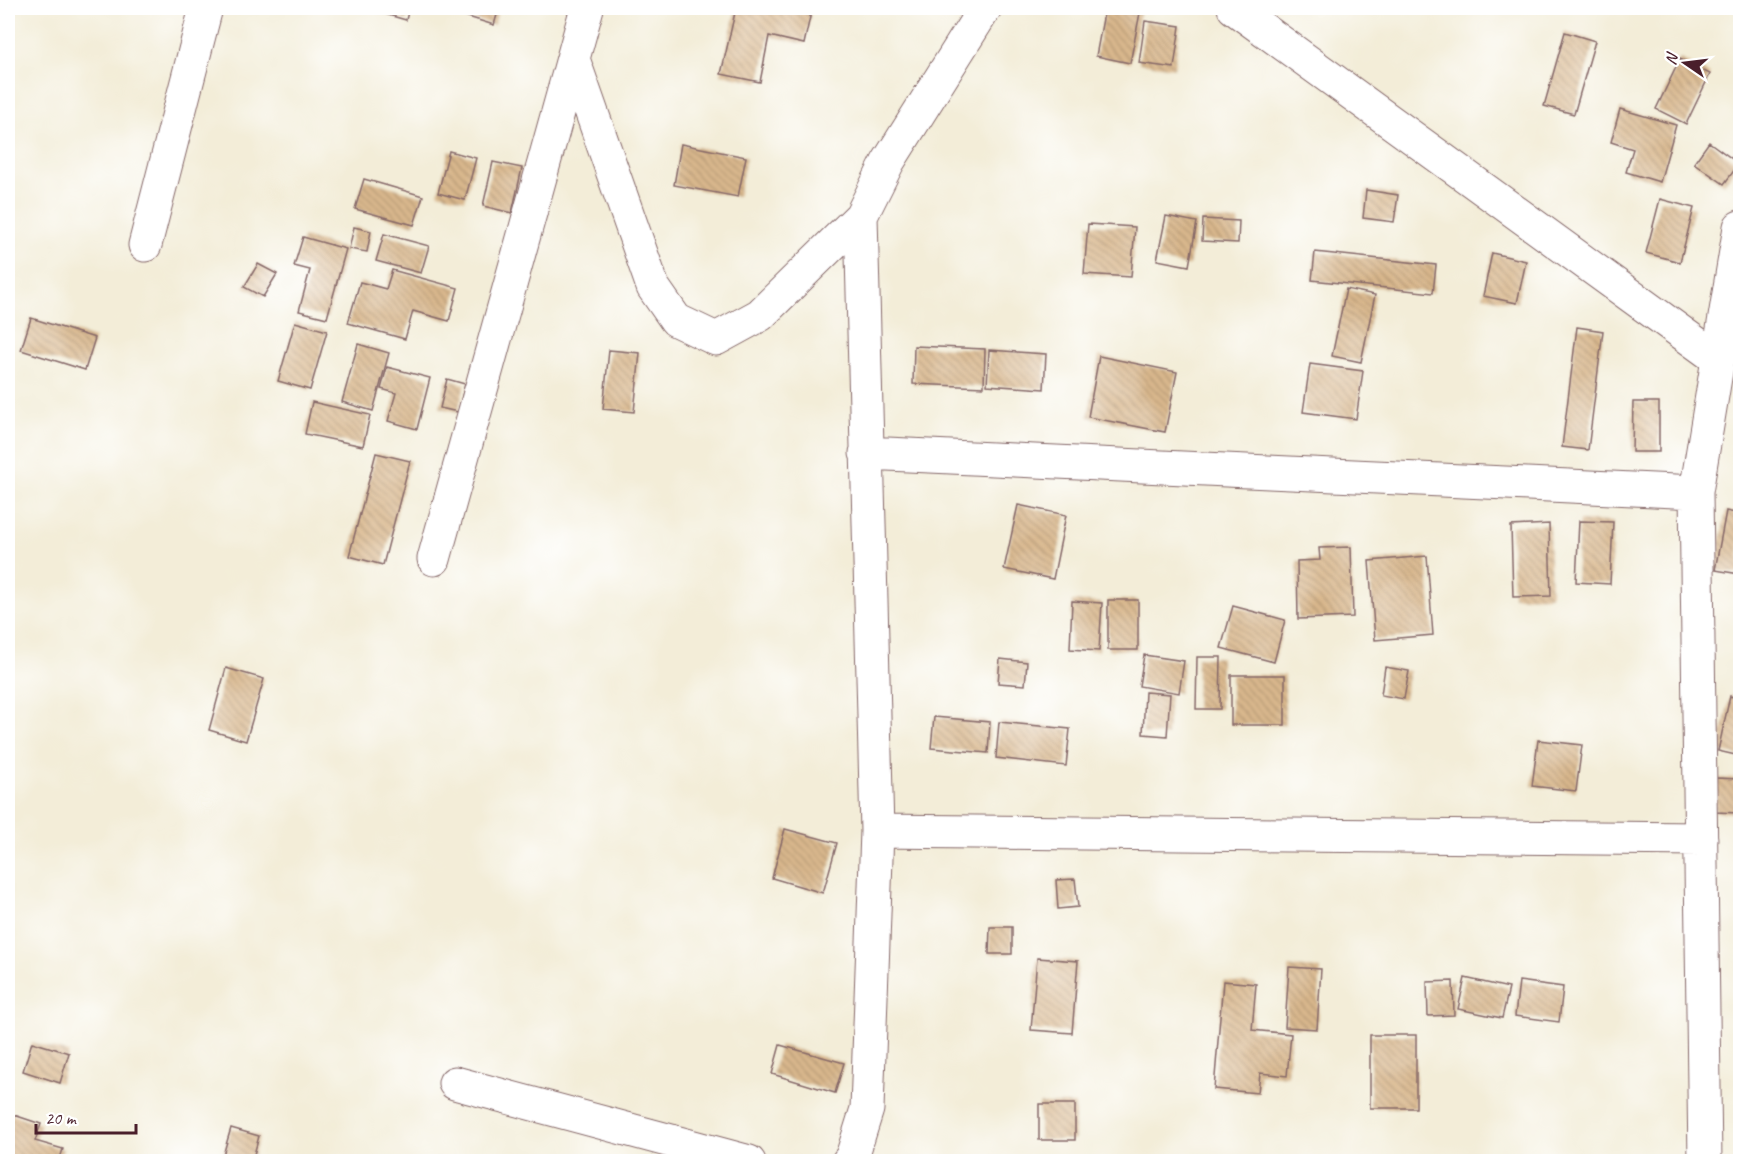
<svg xmlns="http://www.w3.org/2000/svg" width="1748" height="1169" font-family="Caveat,sans-serif">
<defs>
<pattern id="building-back-hatch" width="6" height="6" patternUnits="userSpaceOnUse" patternTransform="scale(1.5)"><rect width="6" height="6" fill="#d9b88d"/><path d="M-1 5l2 2M0 0l6 6M5-1l2 2" fill="none" stroke="#b29573"/></pattern>
</defs>
<rect width="100%" height="100%" fill="#fff"/>
<filter id="ink" filterUnits="userSpaceOnUse"><feTurbulence type="fractalNoise" baseFrequency=".0167" numOctaves="2"/><feDisplacementMap in="SourceGraphic" scale="12" xChannelSelector="R" yChannelSelector="G"/><feConvolveMatrix kernelMatrix="1 2 1 2 8 2 1 2 1" color-interpolation-filters="sRGB"/></filter>
<filter id="wash" filterUnits="userSpaceOnUse"><feTurbulence type="fractalNoise" baseFrequency=".008" numOctaves="4" result="noise"/><feDisplacementMap in="SourceGraphic" scale="24" xChannelSelector="R" yChannelSelector="G"/><feGaussianBlur stdDeviation="1.35" result="paint"/><feColorMatrix in="noise" values="0 0 0 0 0 0 0 0 0 0 0 0 0 0 0 0 0 1.4 0 .05"/><feComposite in="paint" operator="in"/></filter>
<g filter="url(#wash)">
<rect width="100%" height="100%" fill="#f3edd8"/>
<g id="blocks">
<path fill="url(#building-back-hatch)" d="M371 8H409L406 20 371 10Z
M439 8H499L494 25Z
M736 8H812L804 44 769 36 760 82 721 74Z
M1105 8H1141L1130 63 1096 56Z
M1145 21 1180 26 1174 68 1139 63Z
M1565 32 1595 41 1574 114 1544 106Z
M1680 59 1710 74 1686 124 1656 109Z
M1620 109 1676 125 1660 182 1626 172 1633 149 1611 142Z
M1709 142 1739 164 1724 184 1694 163Z
M681 144 746 157 738 197 674 185Z
M449 151 476 158 465 200 438 193Z
M493 162 522 168 512 213 483 206Z
M364 179 423 196 414 225 355 209Z
M1366 190 1398 195 1394 222 1363 218Z
M1660 199 1694 208 1680 262 1646 253Z
M1166 216 1197 222 1189 266 1157 260Z
M1203 219 1239 221 1238 243 1202 241Z
M1088 224 1135 227 1131 277 1084 274Z
M354 227 371 231 367 252 349 249Z
M384 234 429 246 421 273 376 261Z
M303 237 346 249 327 318 299 311 310 270 294 266Z
M1315 252 1436 265 1433 293 1312 280Z
M1492 253 1526 261 1517 303 1483 296Z
M258 264 277 274 263 297 244 287Z
M392 270 458 288 449 321 413 311 405 339 348 323 360 282 386 289Z
M1346 289 1375 295 1361 362 1332 356Z
M31 318 95 338 85 370 21 350Z
M295 322 327 331 310 390 278 381Z
M1577 327 1603 331 1588 450 1562 447Z
M358 344 389 353 373 411 342 402Z
M914 346 985 349 984 387 913 384Z
M609 350 640 353 634 412 603 409Z
M989 350 1046 354 1044 389 987 385Z
M1099 356 1177 372 1165 432 1088 417Z
M1310 364 1363 371 1356 419 1303 412Z
M387 367 430 378 417 429 388 421 396 393 381 389Z
M447 379 465 384 458 412 440 408Z
M312 402 370 415 363 446 305 434Z
M1633 402H1659V452H1632Z
M376 453 410 461 383 565 349 556Z
M1018 505 1066 515 1053 579 1004 569Z
M1726 511 1740 514V574L1715 570Z
M1579 521 1613 522 1610 584 1576 582Z
M1549 524 1551 596 1513 597 1511 526Z
M1351 547 1353 617 1298 619 1297 561 1320 560 1319 548Z
M1427 556 1433 635 1375 640 1369 561Z
M1108 600H1138V650H1108Z
M1072 601 1102 603 1099 651 1070 649Z
M1233 606 1285 620 1274 662 1221 648Z
M1144 655 1184 661 1179 693 1139 686Z
M1197 657H1221L1220 709H1196Z
M1000 659 1027 662 1025 685 998 683Z
M1385 667 1409 671 1404 699 1381 695Z
M226 668 264 679 246 741 209 730Z
M1231 675H1285V725H1231Z
M1145 692 1170 694 1167 736 1143 734Z
M1730 696 1740 699V756L1718 751Z
M934 717 990 722 988 753 931 748Z
M999 722 1070 729 1066 766 996 758Z
M1538 740 1582 745 1576 791 1532 786Z
M1716 778 1740 779V813L1715 812Z
M785 829 837 843 823 893 772 878Z
M1075 879 1078 907 1058 909 1056 880Z
M990 927H1012V954H989Z
M1037 958 1078 961 1072 1033 1031 1030Z
M1289 967 1321 969 1317 1029 1285 1027Z
M1465 978 1509 988 1502 1018 1458 1009Z
M1223 981 1256 984 1252 1030 1291 1034 1287 1076 1260 1073 1258 1093 1214 1089Z
M1453 981 1454 1015 1428 1016 1427 982Z
M1519 981 1563 987 1559 1022 1515 1016Z
M1370 1035H1416V1108H1370Z
M32 1042 69 1053 60 1083 23 1071Z
M780 1045 844 1063 835 1093 772 1074Z
M1039 1104H1075V1140H1039Z
M8 1113 41 1124 35 1141 63 1149 59 1162H26L8 1156Z
M231 1128 259 1136 252 1162H221Z"/>
</g>
</g>
<g filter="url(#ink)">
<use href="#blocks" fill-opacity="0" stroke="#856768" stroke-width="1.5"/>
<g fill="none" stroke-linecap="round" stroke-linejoin="round">
<g stroke="#856768" stroke-width="35">
<path id="minor" d="M1234 8 1718 359
M573 59 653 287 676 320 716 339 760 315 861 216
M145 245 206 8
M866 453 1696 492
M434 559 587 8
M877 831 1701 839
M455 1083 749 1162
M848 1162 852 1157 867 1109 877 831 861 216 888 162 985 8
M1705 1162 1696 492 1740 227"/>
</g>
<use href="#minor" stroke="#fff" stroke-width="33"/>
</g>
</g>
<rect width="1748" height="1169" fill="none" stroke="#fff" stroke-width="30"/>
<g transform="translate(1685 63) rotate(284)" stroke="#ffffff" stroke-width="4.5" paint-order="stroke">
<path d="M0-4.5L10 22L0 15L-10 22Z" fill="#4a1f2b"/>
<text y="-9" font-size="16" font-weight="bold" text-anchor="middle" fill="#4a1f2b">N</text>
</g>
<path d="M36 1124v9h100v-9" fill="none" stroke="#4a1f2b" stroke-width="3"/>
<text x="45" y="1124" font-size="18" fill="#4a1f2b" stroke="#ffffff" stroke-width="4.5" paint-order="stroke">20 m</text>
</svg>
